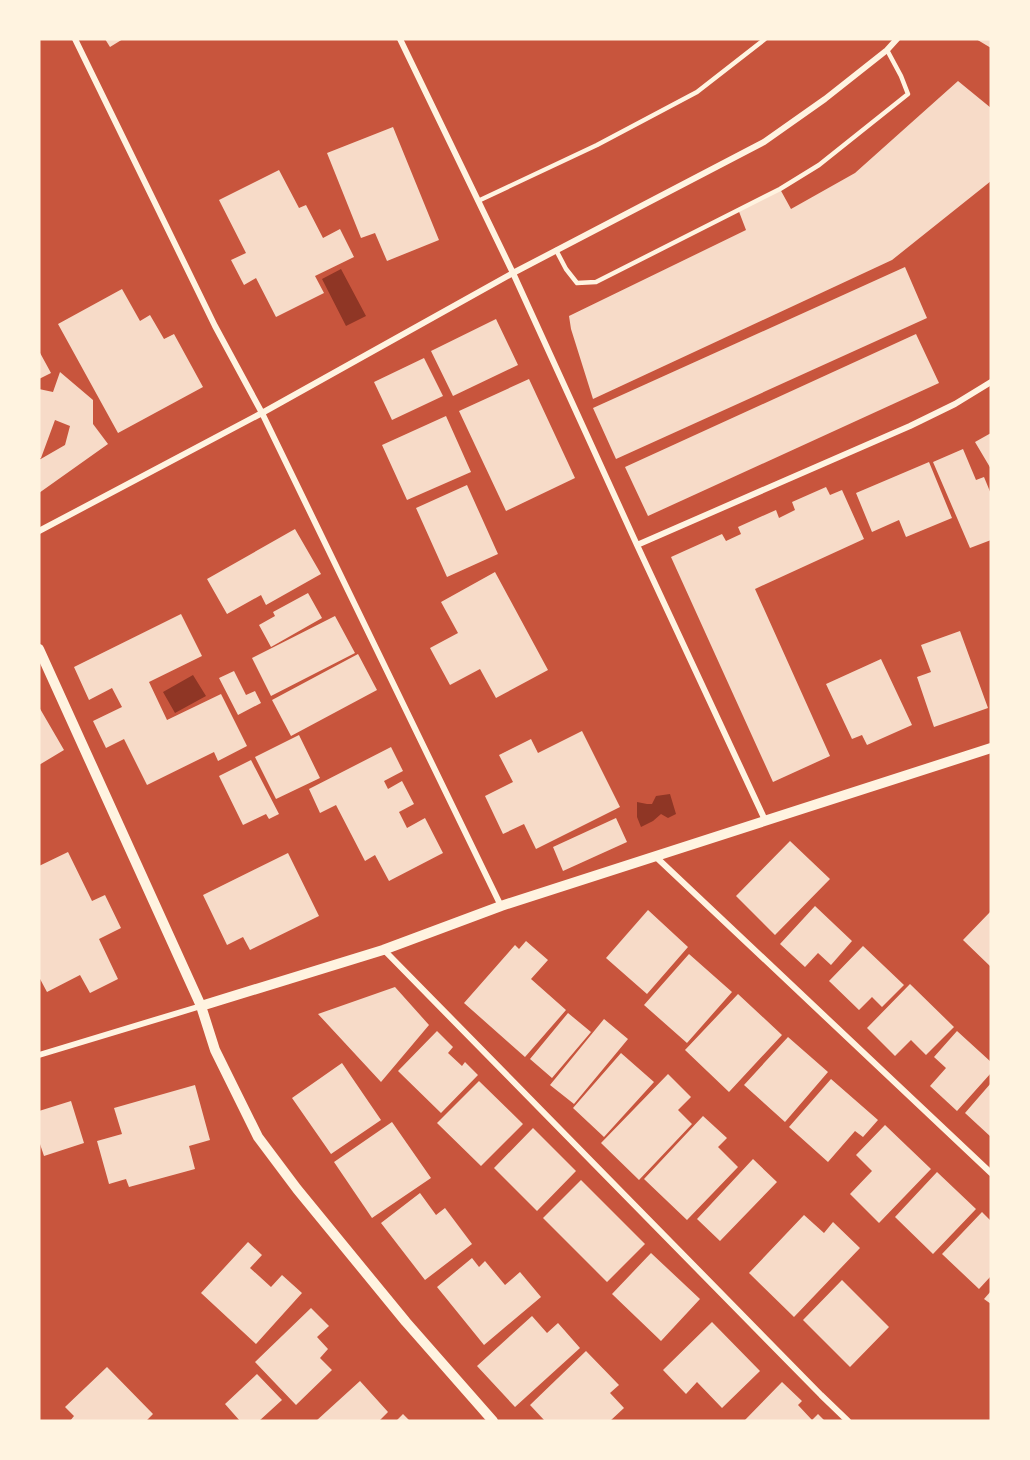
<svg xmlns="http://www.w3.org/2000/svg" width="1030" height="1460" font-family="Inter,sans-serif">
<rect width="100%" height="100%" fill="#c8553d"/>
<path fill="#8f3625" d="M341 269 366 316 346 326 322 279Z
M193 675 206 696 175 713 163 692Z
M670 794 676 814 668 818 661 814 653 821 641 827 637 817V802L647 804H652L656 796Z"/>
<path fill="#f7dbc8" d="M105 39H123L110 47Z
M976 39H991V48Z
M958 81 991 108V181L892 260 593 399 571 329 569 316 746 230 738 209 780 189 791 209 855 173Z
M393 127 439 240 387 261 375 233 361 238 327 153Z
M279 170 299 208 306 205 323 238 340 229 354 257 315 276 324 293 276 317 256 278 244 285 231 260 246 253 219 200Z
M905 267 927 318 616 459 593 408Z
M122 289 140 321 150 315 164 339 174 334 203 387 118 433 58 324Z
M496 319 518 365 453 396 431 351Z
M916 334 939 383 648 516 625 467Z
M39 351 51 373 39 379Z
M424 358 443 396 392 420 374 382Z
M60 372 93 400V424L108 444 39 493V460L65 445 70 426 55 420 41 458H39V389L53 392Z
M529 379 575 478 506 511 459 411Z
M446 416 471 472 407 500 382 445Z
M991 433V469L975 442Z
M963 449 976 480 984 477 991 494V540L970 548 933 462Z
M929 462 952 518 906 537 899 520 872 532 856 493Z
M467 485 498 554 447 577 416 508Z
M826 487 830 495 842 490 864 539 755 589 830 756 773 782 671 557 722 534 726 541 741 534 738 527 776 510 779 518 795 510 792 502Z
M295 529 321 574 266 605 261 595 227 614 207 579Z
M495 572 548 670 496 698 480 669 450 685 430 648 458 633 441 602Z
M308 593 322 618 271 647 259 625 275 616 273 612Z
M181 614 202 656 149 682 167 720 221 694 247 746 218 761 214 752 147 785 124 739 106 748 93 721 122 707 112 688 89 700 74 667Z
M335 616 355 653 271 696 252 658Z
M960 631 988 708 934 727 917 677 931 672 921 645Z
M358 654 377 690 291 736 272 700Z
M881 659 912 725 867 745 862 735 852 739 826 684Z
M234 671 246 695 255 691 261 703 238 715 219 678Z
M39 707 64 750 39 765Z
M582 731 620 807 536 849 524 824 503 834 485 796 513 782 499 755 531 739 538 753Z
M299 735 320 778 276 799 255 757Z
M391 747 403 771 384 781 388 789 402 781 414 804 399 812 407 828 425 818 443 853 389 881 375 855 365 861 336 805 320 813 309 789Z
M251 760 279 814 269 819 266 814 243 825 219 776Z
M616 818 627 842 563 871 553 847Z
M790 841 830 879 775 935 736 896Z
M68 852 92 901 105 895 121 928 99 939 118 979 90 993 80 975 47 992 39 977V866Z
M288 853 319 916 250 950 243 937 227 945 203 895Z
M815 906 852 941 831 965 818 953 805 967 780 944Z
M648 910 688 947 647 994 606 958Z
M991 911V967L963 940Z
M526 941 548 960 531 979 566 1010 525 1057 464 1003 515 945 519 949Z
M863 946 904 985 882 1007 872 997 859 1010 829 981Z
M689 954 732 992 687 1043 644 1005Z
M910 984 954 1027 926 1055 911 1040 895 1056 867 1028Z
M395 987 429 1025 381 1082 318 1014Z
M738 994 782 1035 729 1092 685 1050Z
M568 1013 591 1032 552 1078 530 1059Z
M604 1019 628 1039 574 1104 550 1085Z
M437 1031 453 1047 448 1053 462 1066 465 1062 478 1075 441 1113 398 1071Z
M957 1031 991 1062V1073L957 1111 930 1086 946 1068 934 1057Z
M788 1037 828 1072 785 1122 744 1085Z
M621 1053 654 1082 604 1137 573 1108Z
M342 1063 381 1120 331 1154 292 1098Z
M668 1074 691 1097 678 1110 692 1124 639 1180 601 1143Z
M831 1079 878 1120 863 1137 855 1131 828 1162 789 1127Z
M479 1081 523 1124 481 1166 437 1123Z
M991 1083V1137L965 1113Z
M195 1085 210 1140 189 1146 195 1169 129 1187 126 1179 109 1184 97 1141 122 1134 114 1108Z
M71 1101 84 1143 44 1156 39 1141V1111Z
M703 1116 727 1138 718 1147 738 1167 687 1220 644 1179Z
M392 1122 431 1178 372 1218 334 1162Z
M885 1125 931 1169 879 1223 850 1194 872 1171 856 1155Z
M533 1128 576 1171 537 1211 494 1168Z
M753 1159 777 1182 720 1241 697 1219Z
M937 1172 976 1209 933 1254 895 1217Z
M581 1180 645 1244 607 1282 543 1218Z
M420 1193 436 1215 445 1208 472 1244 425 1280 381 1223Z
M982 1212 991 1221V1276L979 1289 942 1254Z
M804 1215 824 1233 833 1222 860 1248 794 1317 749 1273Z
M248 1242 262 1255 250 1268 271 1287 282 1275 302 1293 256 1344 201 1293Z
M651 1253 700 1299 661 1341 612 1294Z
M472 1258 479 1267 485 1261 505 1285 520 1272 541 1297 484 1345 437 1287Z
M842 1280 889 1327 850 1367 803 1320Z
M991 1291V1304L984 1299Z
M311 1308 329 1326 317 1337 328 1349 320 1358 332 1370 296 1405 255 1362Z
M532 1316 547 1333 558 1323 580 1348 515 1407 477 1366Z
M712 1322 760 1371 722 1408 697 1382 686 1394 663 1370Z
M586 1351 619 1385 610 1393 624 1408 610 1421H545L530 1405Z
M107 1367 153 1414 146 1421H70L74 1416 65 1407Z
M257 1374 282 1400 259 1421H240L225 1404Z
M360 1381 388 1412 379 1421H316Z
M782 1382 802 1401 798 1405 812 1420 818 1414 825 1421H744Z
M403 1414 410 1421H396Z"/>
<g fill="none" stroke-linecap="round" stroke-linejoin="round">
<path stroke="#fff3e0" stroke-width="4.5" d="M478 201 597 145 697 92 765 39
M556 250 566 269 577 283 596 282 780 189 819 165 908 94 901 76 887 50"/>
<path stroke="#fff3e0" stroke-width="6" d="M75 39 215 326 262 413 501 906
M400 39 513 273 637 545 765 820
M39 531 262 413 513 273 764 142 825 99 887 50 897 39
M637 545 910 426 955 404 991 382
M656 857 991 1173
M384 950 821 1395 848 1421
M39 1055 201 1006"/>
<path stroke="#fff3e0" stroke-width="10" d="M39 649 201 1006 215 1050 258 1137 297 1189 406 1322 493 1421
M201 1006 383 950 501 906 991 748"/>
</g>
<rect width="1030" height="1460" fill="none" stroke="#fff3e0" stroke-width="81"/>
</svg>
